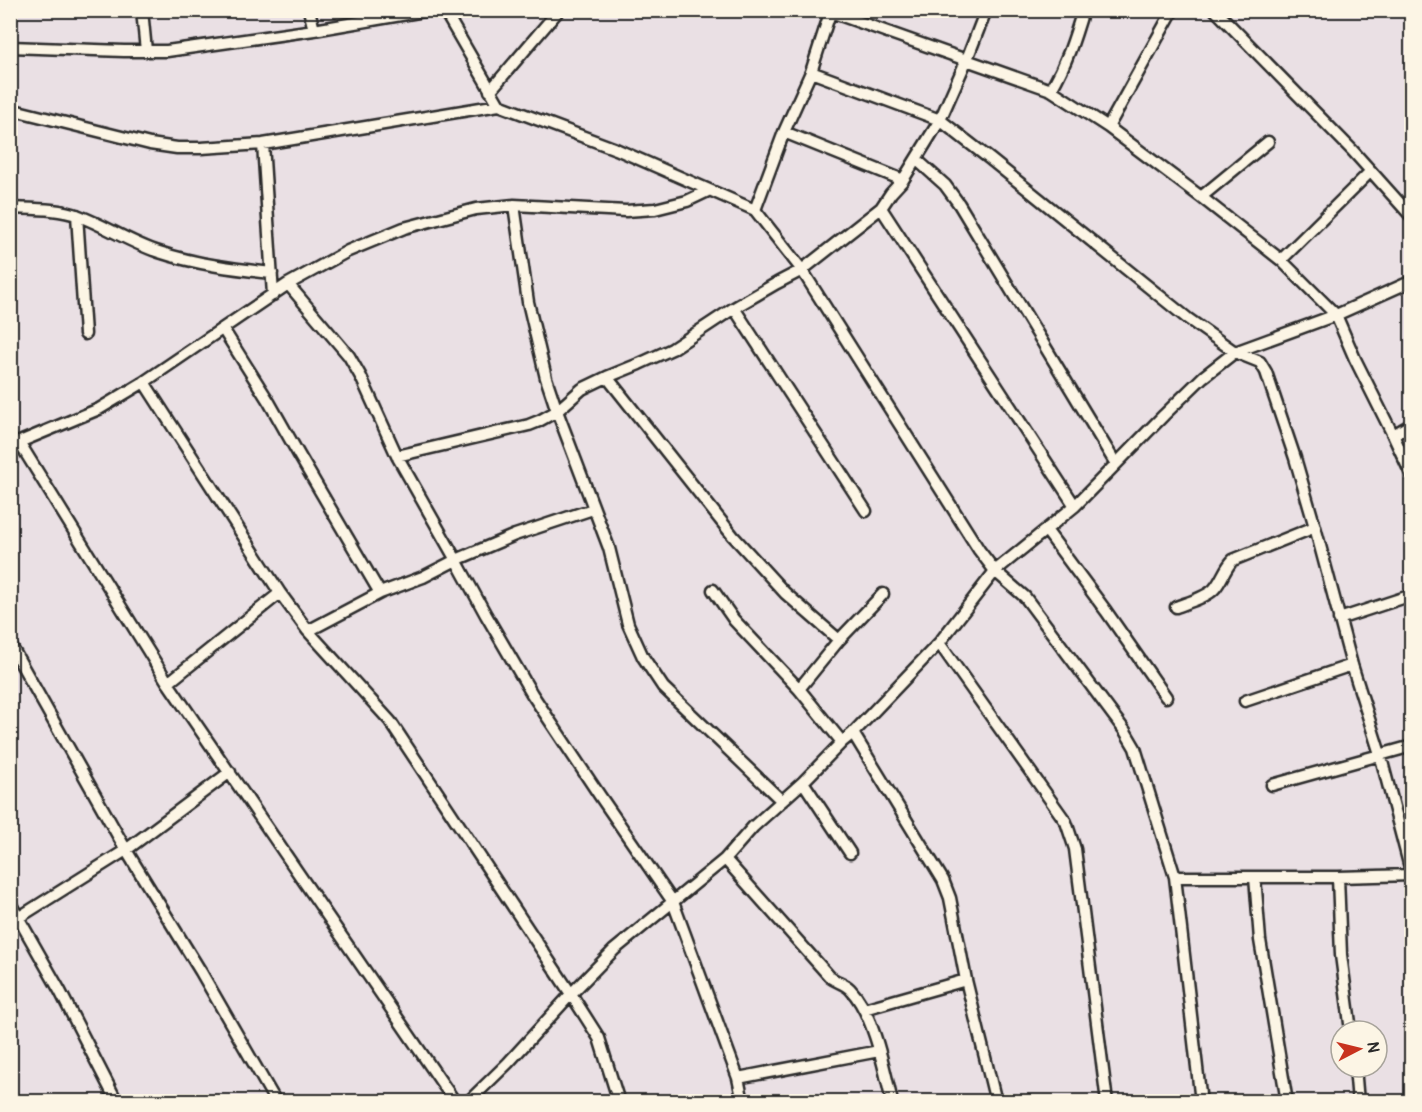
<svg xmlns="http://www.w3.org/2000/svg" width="1422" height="1112" font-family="Pangolin,sans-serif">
<rect width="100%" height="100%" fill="#eae0e4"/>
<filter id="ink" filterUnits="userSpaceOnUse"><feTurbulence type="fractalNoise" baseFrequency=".0167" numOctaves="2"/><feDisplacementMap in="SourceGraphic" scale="12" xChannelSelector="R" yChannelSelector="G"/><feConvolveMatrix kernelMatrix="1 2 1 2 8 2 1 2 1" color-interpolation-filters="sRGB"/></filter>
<g filter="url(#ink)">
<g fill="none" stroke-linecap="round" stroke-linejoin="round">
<g stroke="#2b2b2b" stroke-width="15">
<path id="street" d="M142 10 146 51
M309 10 314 30
M444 10 499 105
M1215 10 1352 150 1412 217
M831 12 1051 90 1108 127 1201 197 1281 260 1336 315 1355 359 1393 435 1412 476
M10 47 124 51H167L314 30 430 10
M811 72 940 120 990 159 1187 318 1235 352 1260 362 1266 372 1295 458 1315 527 1352 665 1380 754 1412 875 1338 877H1175
M1051 90C1067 62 1074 40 1083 10
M490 91 559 10
M10 109 150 144 177 148H201L263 144 499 105 616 149 755 210 802 270 979 550 995 571 1025 597 1125 731 1135 748 1175 877 1201 1102
M1108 127 1173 10
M784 132 903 180
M263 144 273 295
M917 160 945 185 959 204 1116 464
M1201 197 1268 142
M514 205 528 302 546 378 557 411 609 548 628 624 643 657 663 687 782 801
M10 208C33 209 58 208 79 216 106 226 131 243 159 252 195 264 234 269 272 273
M881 208 1075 506
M755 210 784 132 811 72 831 10
M77 215 85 334
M1281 260 1371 171
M288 284 349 356 361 377 397 456 456 560 515 535 593 509
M734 308 866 511
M223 329 269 402 299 455 380 593
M607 377 733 536 785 593 839 640 883 594
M144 382 280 593 308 631 390 721 571 994 599 1038 619 1102
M1393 435 1412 424
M19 442 168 683 455 1102
M10 446 99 409 144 382 288 284 348 251 404 228 476 209 514 205 626 211 655 209 687 201 708 191
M397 456 529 425 539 421 557 411 582 389 607 377 639 364 672 349 734 308 777 283 802 270 881 208 891 193 903 180 940 120 967 59 986 10
M1046 530 1106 611 1166 697
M713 590 734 620 799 689 842 742
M1176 607C1186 603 1208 597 1215 588 1222 580 1225 568 1233 560L1315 527
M1339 619 1412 595
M308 631 380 593 423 577 456 560 486 615 532 694 600 796 673 902 738 1078 743 1102
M939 643 1066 822 1075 849 1107 1102
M10 644 126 850 201 972 276 1102
M168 683 280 593
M799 689 839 640
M1245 701 1352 665
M853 733 943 880 950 898 966 980 996 1102
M803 782 850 853
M1272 785 1412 746
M725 859 830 977C836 982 844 983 850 989 874 1014 884 1068 892 1102
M1255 877 1260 940 1287 1102
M1338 877 1341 955 1351 1031
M10 903 60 991 117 1102
M10 923 126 850 230 772
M864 1009 966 980
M1355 1067 1358 1102
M738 1078 879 1051
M468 1102 508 1063 571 994 614 950 725 859 753 827 803 782 842 742 853 733 939 643 995 571 1075 506 1164 415 1203 377 1235 352 1336 315 1412 281"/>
</g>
<use href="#street" stroke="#fcf5e5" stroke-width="10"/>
</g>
</g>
<rect width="1422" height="1112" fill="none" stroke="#fcf5e5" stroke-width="36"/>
<rect x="18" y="18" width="1386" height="1076" fill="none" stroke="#2b2b2b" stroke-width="2" filter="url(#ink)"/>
<g transform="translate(1359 1049) rotate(83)"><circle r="28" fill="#fcf5e5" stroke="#a8a49b" stroke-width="1.5"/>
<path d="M0-4.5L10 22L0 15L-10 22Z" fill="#c8321e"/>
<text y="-9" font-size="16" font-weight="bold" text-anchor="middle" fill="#2b2b2b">N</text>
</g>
</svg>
